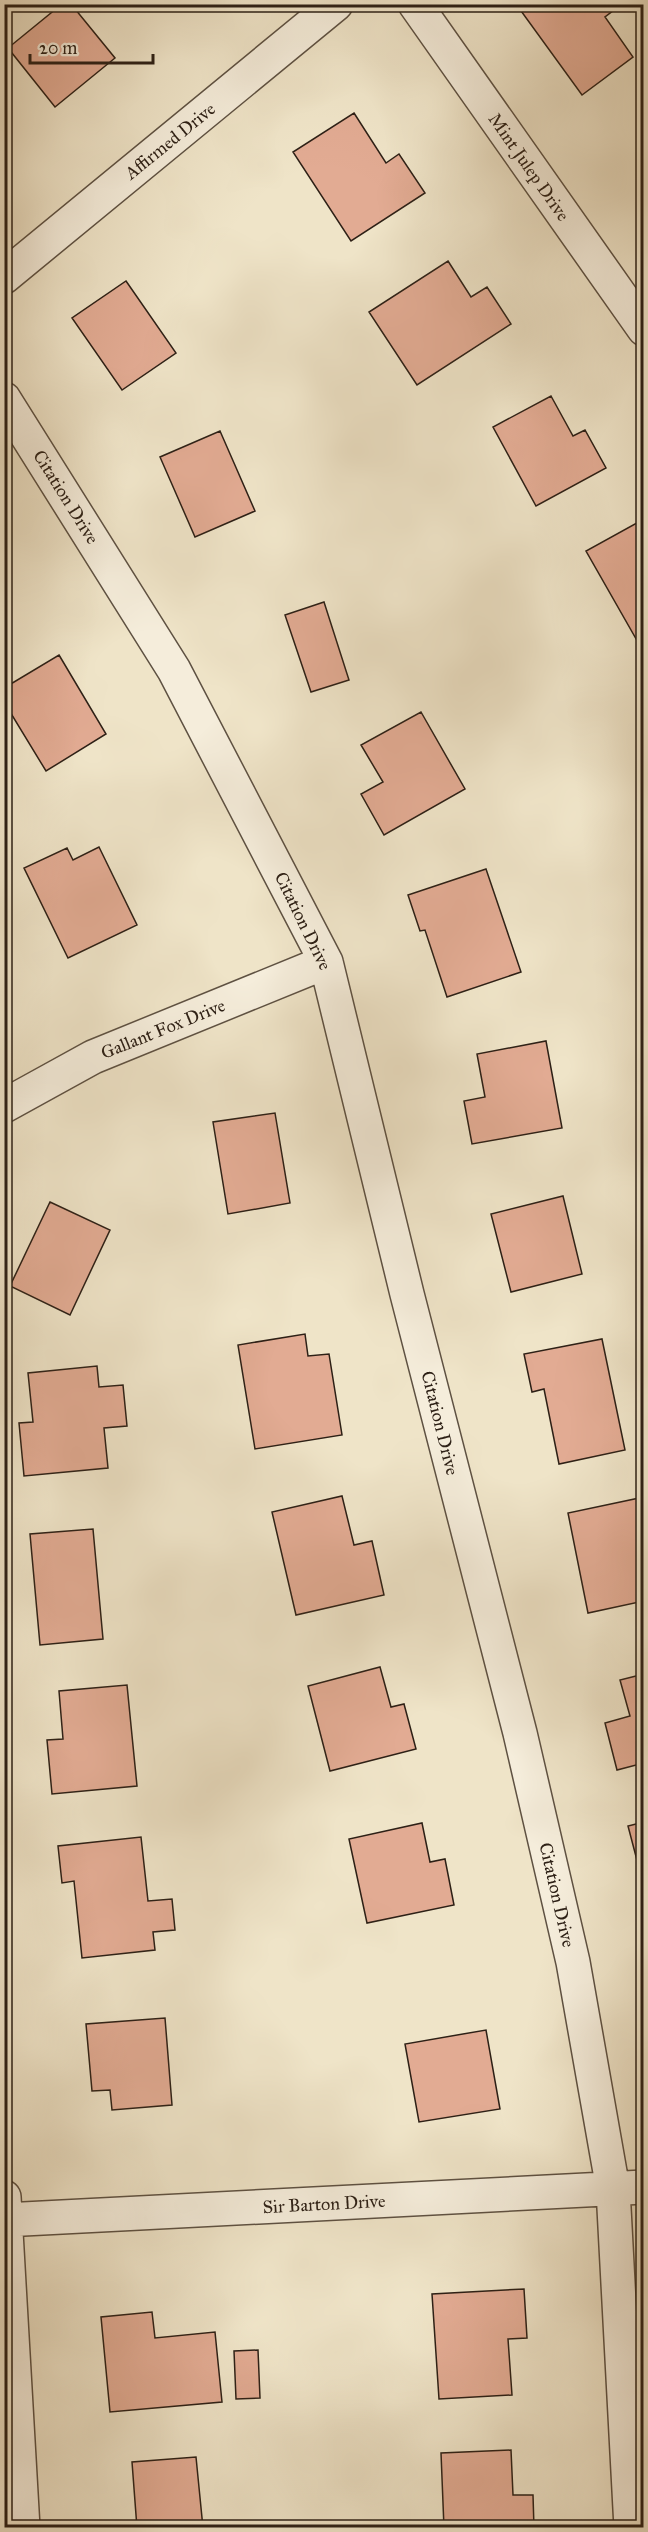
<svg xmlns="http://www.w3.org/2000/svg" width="648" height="2532" font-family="'IM FELL Great Primer',serif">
<rect width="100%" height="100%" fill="#efe4c8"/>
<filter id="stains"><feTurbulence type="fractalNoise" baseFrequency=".00333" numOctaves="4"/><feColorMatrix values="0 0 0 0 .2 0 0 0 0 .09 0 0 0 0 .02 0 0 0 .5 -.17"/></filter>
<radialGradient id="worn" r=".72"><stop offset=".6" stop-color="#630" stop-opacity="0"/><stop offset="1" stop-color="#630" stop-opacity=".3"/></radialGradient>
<path fill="#e2ab93" stroke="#2d2016" stroke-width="1.5" d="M62 4H71L115 58 55 107 8 48Z
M516 4H622L605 17 633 57 582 95Z
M354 113 386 163 399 154 425 193 351 241 293 152Z
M448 261 471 297 487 287 511 324 417 385 369 312Z
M126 281 176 353 122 390 72 318Z
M551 396 573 436 585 430 606 468 536 506 493 427Z
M220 431 255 511 195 537 160 457Z
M644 519V651H643L586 551Z
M324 602 349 680 311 692 285 615Z
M59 655 106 734 46 771 4 702V688Z
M421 712 465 789 384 835 361 794 383 782 361 745Z
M99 847 137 925 68 958 24 868 67 848 73 860Z
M486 869 521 972 447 997 425 930 420 931 408 895Z
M546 1041 562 1128 472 1144 464 1101 485 1097 477 1054Z
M275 1113 290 1203 228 1214 213 1122Z
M563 1196 582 1274 511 1292 491 1214Z
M50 1202 110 1230 70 1315 10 1286Z
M305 1334 308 1356 329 1354 342 1435 255 1449 238 1345Z
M602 1339 625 1450 559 1464 544 1389 532 1392 524 1354Z
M97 1366 99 1387 123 1385 127 1426 104 1428 108 1468 24 1476 19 1423 33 1422 28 1373Z
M342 1496 354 1545 372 1541 384 1595 296 1615 272 1512Z
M644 1497V1601L588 1613 568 1513Z
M93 1529 103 1639 40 1645 30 1534Z
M380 1667 391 1707 404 1704 416 1749 330 1771 308 1686Z
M644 1674V1763L617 1770 605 1723 630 1716 620 1680Z
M127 1685 137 1786 52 1794 47 1740 63 1739 59 1691Z
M644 1822V1887L628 1826Z
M422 1823 430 1862 445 1859 454 1905 367 1923 349 1839Z
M141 1837 148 1901 172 1899 175 1930 153 1932 155 1950 82 1958 74 1881 62 1883 58 1846Z
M165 2018 172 2105 112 2110 110 2090 92 2091 86 2024Z
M486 2030 500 2109 419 2122 405 2044Z
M524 2289 527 2338 508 2339 512 2395 439 2399 432 2294Z
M152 2312 155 2338 215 2332 222 2402 110 2412 101 2317Z
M258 2350 260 2398 236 2399 234 2351Z
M511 2450 513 2495H533L534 2528H444L441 2453Z
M196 2457 203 2528H137L132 2462Z"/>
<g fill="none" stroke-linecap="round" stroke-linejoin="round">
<g stroke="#5e5142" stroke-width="36">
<path id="street" d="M415 4 644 329
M4 277 336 4
M4 399 174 670 326 962 407 1294 520 1733 573 1962 613 2189 631 2528
M4 1106 93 1057 326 962
M4 2197 23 2528
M4 2220 644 2187"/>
</g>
<use href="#street" stroke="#f5eddb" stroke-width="33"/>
</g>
<g text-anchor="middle" stroke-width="6" stroke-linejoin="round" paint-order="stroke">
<g font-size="18" fill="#2d2016" stroke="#f5eddb">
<text transform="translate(170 141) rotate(-39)" y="6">Affirmed Drive</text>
<text transform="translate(529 167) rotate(55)" y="6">Mint Julep Drive</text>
<text transform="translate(66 497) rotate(58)" y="6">Citation Drive</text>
<text transform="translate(303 921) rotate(64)" y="6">Citation Drive</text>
<text transform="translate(163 1029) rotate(-22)" y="6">Gallant Fox Drive</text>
<text transform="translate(440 1423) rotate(76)" y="6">Citation Drive</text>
<text transform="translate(557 1895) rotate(77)" y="6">Citation Drive</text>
<text transform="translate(324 2204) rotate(-3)" y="6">Sir Barton Drive</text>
</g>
</g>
<rect width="648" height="2532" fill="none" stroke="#efe4c8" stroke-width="24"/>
<rect x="6" y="6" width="636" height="2520" fill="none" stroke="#2d2016" stroke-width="3"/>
<rect x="12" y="12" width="624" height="2508" fill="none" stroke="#2d2016" stroke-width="1.5"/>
<path d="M30 54v9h123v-9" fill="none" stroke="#2d2016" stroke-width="3"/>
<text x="39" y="54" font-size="18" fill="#2d2016" stroke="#f5eddb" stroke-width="4.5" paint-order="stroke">20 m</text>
<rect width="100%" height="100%" filter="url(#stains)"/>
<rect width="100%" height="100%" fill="url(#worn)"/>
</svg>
